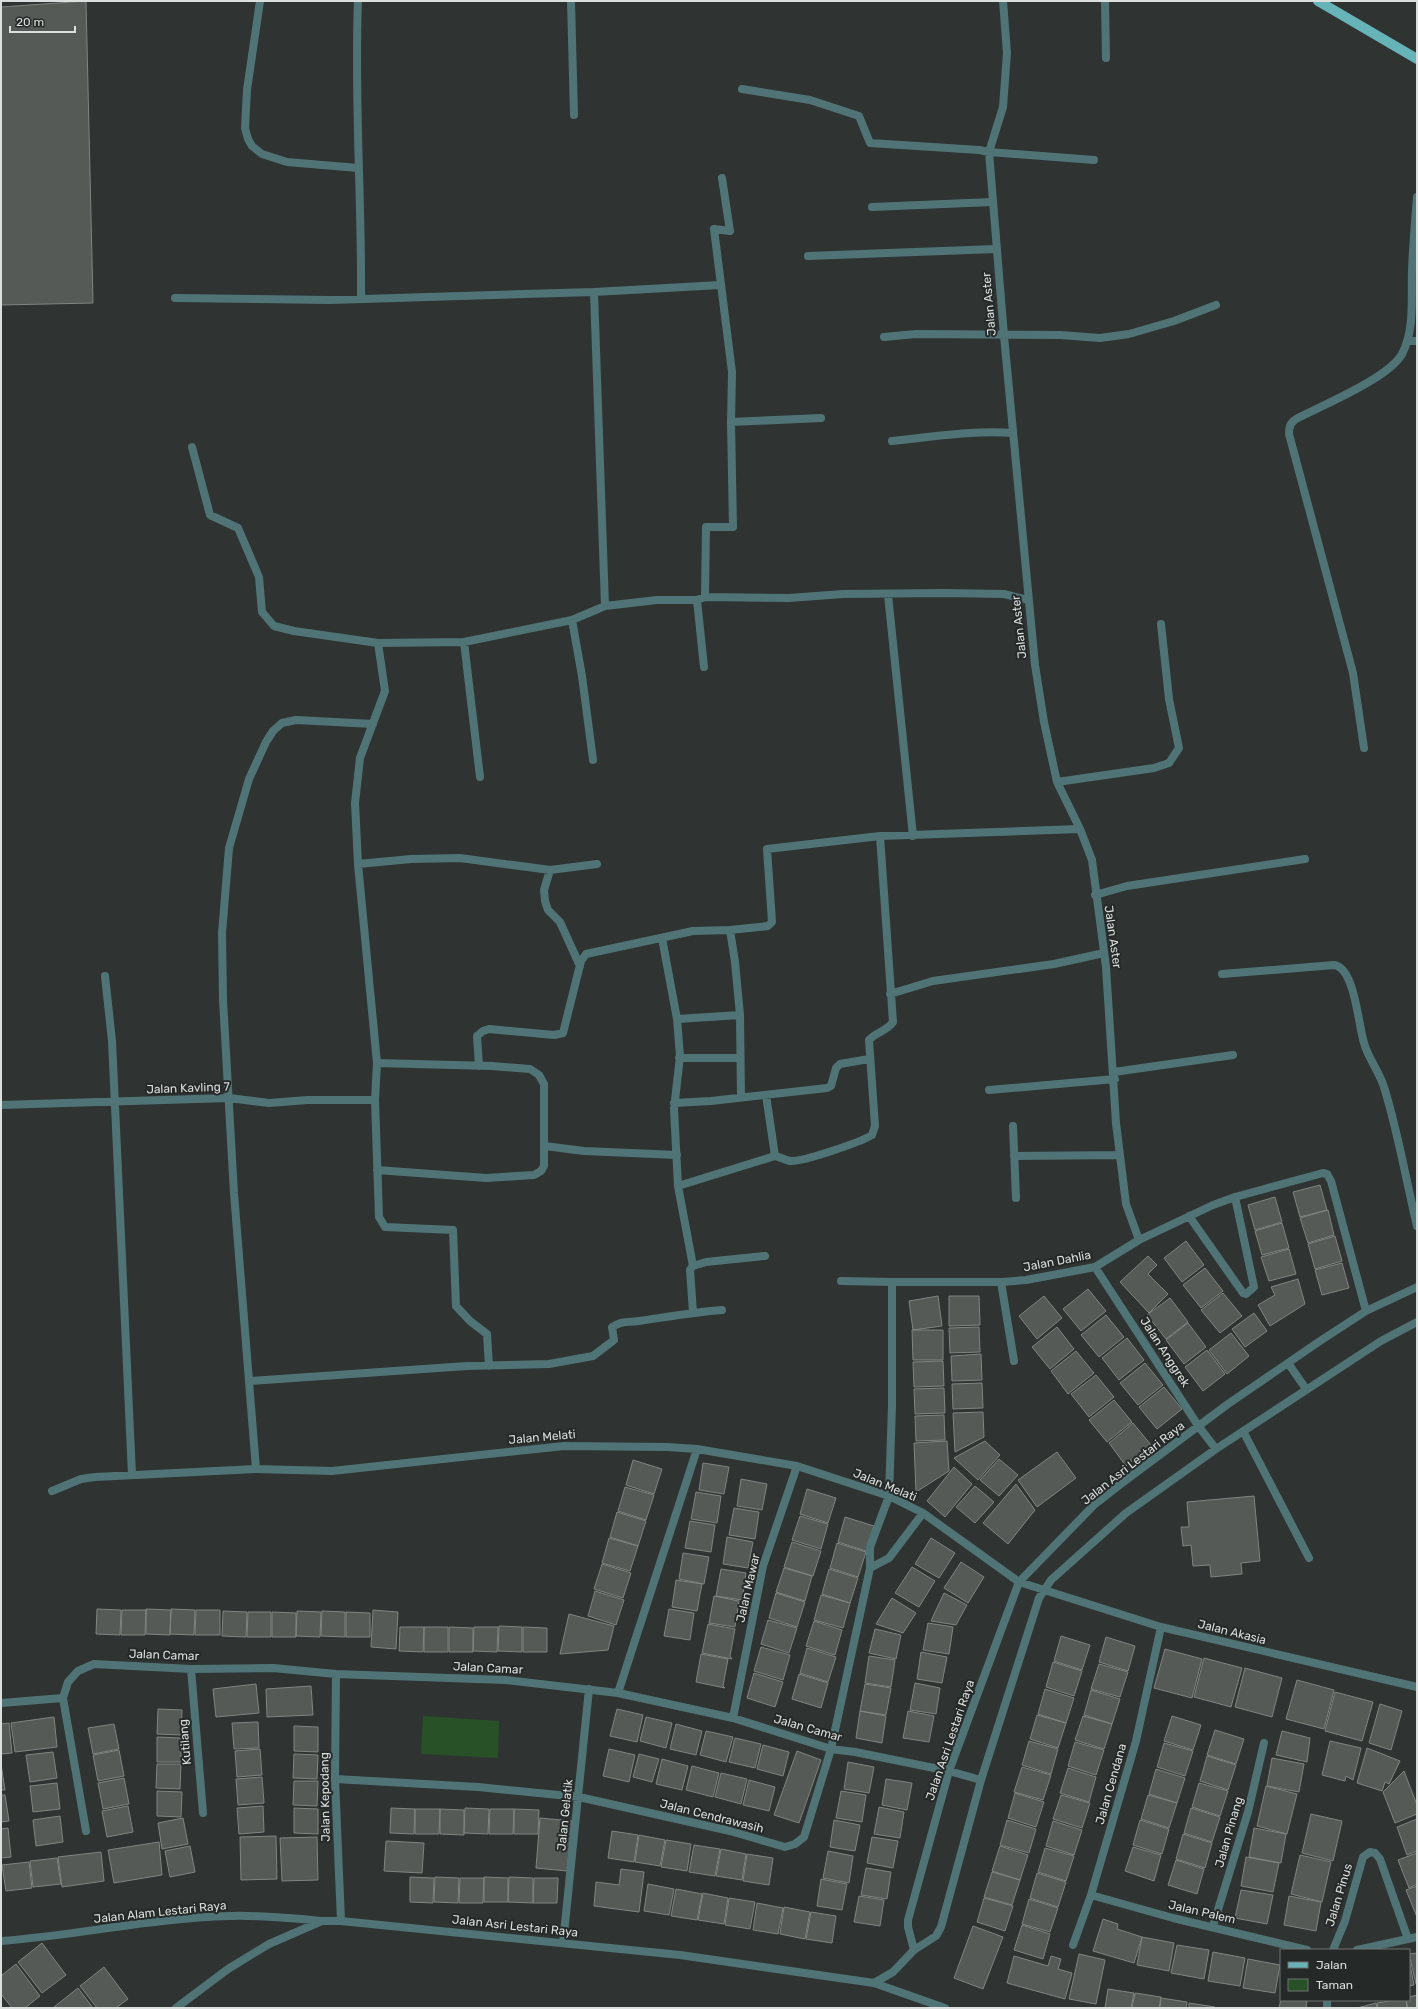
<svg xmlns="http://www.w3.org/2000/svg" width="1418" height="2009" font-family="Rubik,sans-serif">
<rect width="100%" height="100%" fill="#2f3433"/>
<path fill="#285128" d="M423 1716 499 1721 498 1758 421 1754Z"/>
<path fill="#555a57" stroke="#808582" d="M86 1 93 303 1 305V7Z
M1320 1185 1327 1210 1300 1217 1293 1192Z
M1275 1197 1282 1222 1255 1230 1248 1205Z
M1328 1210 1334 1235 1308 1243 1300 1218Z
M1282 1223 1289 1248 1262 1255 1255 1231Z
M1335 1236 1342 1261 1315 1269 1308 1244Z
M1186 1241 1204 1265 1182 1282 1164 1258Z
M1289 1249 1296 1274 1269 1281 1261 1257Z
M1148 1256 1157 1265 1148 1274 1168 1294 1149 1313 1120 1282Z
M1342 1263 1349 1288 1322 1295 1315 1270Z
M1205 1268 1223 1291 1201 1308 1183 1285Z
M1298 1279 1305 1304 1270 1326 1258 1305 1275 1295 1271 1287Z
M1088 1289 1106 1311 1081 1331 1063 1309Z
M1223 1293 1242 1316 1220 1333 1201 1310Z
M938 1296 942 1326 913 1330 909 1301Z
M949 1296H979L980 1325 949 1326Z
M1044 1296 1062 1318 1037 1339 1019 1316Z
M1170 1298 1188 1322 1166 1339 1147 1315Z
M1254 1313 1267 1331 1245 1347 1232 1329Z
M1106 1315 1124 1337 1099 1357 1081 1335Z
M1188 1323 1206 1347 1184 1364 1166 1340Z
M979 1327 980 1352 950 1353 949 1328Z
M1057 1327 1074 1349 1050 1369 1032 1347Z
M912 1330H943V1360H913Z
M1231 1333 1249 1356 1227 1374 1209 1350Z
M1127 1338 1144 1360 1119 1380 1102 1358Z
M1207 1350 1225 1374 1203 1391 1185 1367Z
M1076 1351 1094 1373 1068 1394 1051 1371Z
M981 1354 982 1380 952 1381 951 1356Z
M943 1361 944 1386 914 1387 913 1362Z
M1145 1363 1163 1385 1138 1405 1120 1383Z
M1096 1375 1114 1397 1089 1417 1071 1394Z
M982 1383 983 1408 953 1409 952 1384Z
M1164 1387 1182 1409 1157 1429 1139 1407Z
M944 1388 945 1413 915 1414 914 1389Z
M1114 1400 1132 1422 1107 1442 1089 1420Z
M983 1412 984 1437 955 1452 953 1413Z
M944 1415 945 1440 916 1441 915 1416Z
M1133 1423 1151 1445 1126 1466 1109 1443Z
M947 1441 949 1471 916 1492 914 1443Z
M985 1441 1000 1455 978 1480 954 1458Z
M1057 1452 1076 1478 1037 1507 1018 1480Z
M999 1459 1018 1475 999 1496 980 1480Z
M633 1460 662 1469 654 1494 626 1485Z
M703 1463 729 1467 724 1494 699 1490Z
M954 1467 972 1484 945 1517 927 1501Z
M741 1479 767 1484 762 1510 737 1506Z
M1016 1484 1035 1510 1008 1544 983 1523Z
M975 1486 994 1502 975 1523 956 1507Z
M625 1487 654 1495 646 1520 618 1511Z
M807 1489 836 1498 828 1523 800 1514Z
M696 1492 721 1496 717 1523 691 1519Z
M1254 1496 1260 1561 1241 1563 1242 1574 1211 1577 1210 1565 1193 1566 1191 1545 1183 1546 1181 1527H1189L1187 1502Z
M734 1508 759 1512 755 1539 729 1535Z
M617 1512 646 1521 638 1546 610 1537Z
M800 1516 828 1524 821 1549 792 1540Z
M845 1517 874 1526 866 1551 838 1542Z
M690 1521 715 1525 711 1552 685 1548Z
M727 1537 753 1542 748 1568 723 1564Z
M609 1538 638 1546 630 1571 602 1563Z
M931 1538 955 1553 939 1578 915 1564Z
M792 1542 821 1551 813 1576 784 1567Z
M837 1543 866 1552 858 1577 830 1568Z
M683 1553 709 1557 704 1584 679 1579Z
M961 1562 984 1577 968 1603 944 1588Z
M602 1564 631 1573 623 1598 594 1589Z
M912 1567 935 1581 919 1607 895 1593Z
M784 1568 812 1576 805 1601 776 1592Z
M721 1569 746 1573 742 1600 716 1596Z
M829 1569 858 1578 850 1603 822 1594Z
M676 1580 702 1584 697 1611 672 1607Z
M595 1591 624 1600 616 1625 588 1616Z
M776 1593 805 1602 797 1627 769 1618Z
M944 1593 967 1605 956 1625 931 1621Z
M821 1595 850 1603 843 1628 814 1620Z
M714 1596 739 1601 735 1627 709 1623Z
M892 1598 916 1613 903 1633 876 1624Z
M97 1609 121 1610 120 1635 96 1634Z
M146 1609 171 1610 170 1635 146 1634Z
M171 1609 195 1610 194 1635 170 1634Z
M669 1609 694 1613 690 1640 664 1636Z
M122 1610H146L145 1635H121Z
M196 1610H220V1635H195Z
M373 1610 398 1612 396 1649 371 1647Z
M223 1611 247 1612 246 1637 222 1636Z
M297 1611 321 1612 320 1637 296 1636Z
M322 1611 345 1612V1637L321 1636Z
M248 1612H271V1637H247Z
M272 1612 296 1613V1637H272Z
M346 1612 370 1613V1637H346Z
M569 1614 614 1626 608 1650 560 1654Z
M768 1620 797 1628 789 1653 761 1644Z
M814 1621 842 1630 835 1655 806 1646Z
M928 1623 953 1627 949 1654 923 1650Z
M708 1624 735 1629 730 1656 732 1659 702 1653Z
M499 1626 522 1627V1652L498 1651Z
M400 1627H424L423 1652 399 1651Z
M424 1627H448V1652H424Z
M449 1627 473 1628V1652H449Z
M474 1627H498L497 1652 473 1651Z
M523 1627 547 1628V1652H523Z
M875 1629 901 1635 896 1659 869 1653Z
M1061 1636 1090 1645 1082 1670 1054 1661Z
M1106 1637 1135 1646 1128 1671 1099 1662Z
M761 1647 790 1655 783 1680 754 1671Z
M807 1648 836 1657 828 1682 800 1673Z
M1165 1649 1202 1659 1192 1698 1154 1688Z
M921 1652 947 1657 942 1683 917 1679Z
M701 1654 728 1659 723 1686 725 1688 696 1682Z
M869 1656 895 1660 891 1687 865 1683Z
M1204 1658 1242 1668 1231 1707 1194 1697Z
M1053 1662 1082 1671 1074 1696 1046 1687Z
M1099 1664 1128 1672 1120 1697 1091 1689Z
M1245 1668 1282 1678 1272 1717 1235 1707Z
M754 1673 783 1682 775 1707 747 1698Z
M799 1674 828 1683 821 1708 792 1699Z
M1297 1680 1334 1690 1324 1729 1286 1719Z
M915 1683 940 1688 936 1714 910 1710Z
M256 1684 259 1713 216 1717 213 1689Z
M865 1684 891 1688 886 1715 860 1711Z
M311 1686 313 1715 267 1717 266 1689Z
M1045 1689 1074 1698 1066 1723 1038 1714Z
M1091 1690 1120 1699 1112 1724 1084 1715Z
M1335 1692 1373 1702 1362 1741 1325 1731Z
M1380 1704 1402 1711 1391 1750 1369 1743Z
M158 1709 182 1710 181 1735 157 1734Z
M617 1709 643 1715 637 1742 610 1736Z
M860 1711 886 1716 882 1743 856 1738Z
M908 1711 934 1716 929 1742 903 1738Z
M1037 1715 1066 1723 1058 1748 1030 1739Z
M1083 1716 1112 1724 1104 1749 1075 1740Z
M1172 1716 1201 1725 1193 1750 1164 1741Z
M54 1717 57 1747 15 1752 11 1723Z
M646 1717 672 1723 666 1748 640 1741Z
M258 1722 259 1748 234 1749 232 1723Z
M9 1723 12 1753 1 1754V1724Z
M114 1724 119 1749 93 1754 88 1728Z
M676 1724 702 1731 696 1755 670 1749Z
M294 1726 318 1727V1752L294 1751Z
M1215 1730 1244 1739 1236 1764 1207 1755Z
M706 1731 733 1737 726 1762 700 1755Z
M1282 1731 1310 1738 1307 1762 1276 1755Z
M157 1737 181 1738V1762H157Z
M735 1738 761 1744 755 1768 729 1762Z
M1029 1741 1058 1749 1051 1774 1022 1765Z
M1330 1741 1361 1748 1353 1780 1346 1776 1345 1781 1322 1775Z
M1075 1742 1104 1750 1096 1775 1068 1766Z
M1164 1743 1193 1751 1185 1776 1157 1767Z
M763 1745 789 1752 783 1776 757 1769Z
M1367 1748 1400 1761 1389 1784 1385 1782 1382 1791 1357 1783Z
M260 1749 262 1775 237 1777 235 1751Z
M609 1749 635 1755 629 1782 603 1776Z
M119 1750 124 1776 98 1781 93 1755Z
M797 1751 821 1760 799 1823 774 1815Z
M53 1752 57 1778 30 1782 26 1755Z
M294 1754 318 1755 317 1779 293 1778Z
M639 1754 659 1759 652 1782 633 1777Z
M1207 1756 1236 1765 1228 1790 1200 1781Z
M1272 1758 1304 1764 1299 1792 1267 1786Z
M662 1759 688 1766 682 1790 656 1784Z
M848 1762 874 1767 869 1793 844 1789Z
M1 1764 5 1790H1Z
M157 1764H181L180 1789 156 1788Z
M692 1766 719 1773 713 1797 686 1790Z
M1022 1767 1051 1775 1043 1800 1014 1792Z
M1068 1768 1096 1777 1089 1802 1060 1793Z
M1156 1769 1185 1778 1177 1803 1149 1794Z
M1404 1771 1417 1805V1814L1395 1823 1383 1792Z
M721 1773 747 1779 741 1804 715 1797Z
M262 1777 264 1803 238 1805 236 1779Z
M124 1778 129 1804 103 1809 98 1783Z
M886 1779 912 1783 907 1810 882 1805Z
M749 1780 775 1787 769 1811 743 1805Z
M294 1781H318L317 1806 293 1805Z
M57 1783 60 1809 33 1812 30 1786Z
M1199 1783 1228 1791 1220 1816 1192 1807Z
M1266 1786 1297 1794 1287 1834 1257 1826Z
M157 1791 182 1792 181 1817 157 1816Z
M841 1791 866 1795 862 1822 836 1818Z
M1015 1793 1044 1802 1036 1827 1008 1818Z
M1 1795H5L9 1821 1 1822Z
M1061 1795 1090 1803 1082 1828 1053 1819Z
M1148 1795 1177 1803 1169 1828 1141 1819Z
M128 1806 133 1832 107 1837 102 1811Z
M263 1806 264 1832 239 1834 237 1808Z
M879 1807 904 1812 900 1838 874 1834Z
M294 1808 318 1809V1834L294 1833Z
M391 1808 415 1809 414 1834 390 1833Z
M465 1808 489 1809 488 1834 464 1833Z
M1191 1808 1220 1817 1212 1842 1184 1833Z
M415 1809H440L439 1834H415Z
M440 1809 464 1810V1835L440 1834Z
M490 1809H514L513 1834H489Z
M514 1809 539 1810 538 1834H514Z
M1311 1814 1342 1821 1333 1861 1302 1853Z
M60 1816 63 1842 36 1846 33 1820Z
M183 1818 188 1844 162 1849 158 1823Z
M540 1818 572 1821 567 1871 536 1868Z
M1417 1819V1851L1407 1855 1397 1827Z
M834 1820 860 1825 855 1851 830 1847Z
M1007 1820 1036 1829 1029 1853 1000 1845Z
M1140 1820 1169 1829 1162 1854 1133 1845Z
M1053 1821 1082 1830 1074 1855 1046 1846Z
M8 1828 11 1857 1 1858V1829Z
M1254 1828 1286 1834 1281 1863 1249 1857Z
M612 1831 638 1835 634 1862 608 1858Z
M1183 1834 1212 1843 1205 1868 1176 1859Z
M639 1835 665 1840 660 1866 635 1862Z
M276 1836 277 1879 241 1880 240 1837Z
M317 1837 318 1880 282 1881 280 1838Z
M872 1837 898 1841 893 1868 867 1863Z
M666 1840 691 1844 687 1871 661 1867Z
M386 1841 424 1843 422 1873 384 1871Z
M159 1842 162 1875 114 1883 108 1850Z
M694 1845 720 1849 715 1876 689 1872Z
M190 1846 195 1872 170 1877 165 1851Z
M1000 1846 1028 1855 1020 1880 992 1871Z
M1133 1847 1161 1855 1154 1881 1125 1871Z
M1045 1848 1074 1856 1066 1881 1038 1872Z
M721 1849 746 1854 742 1880 716 1876Z
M828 1851 853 1856 849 1883 823 1878Z
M101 1852 104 1881 62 1887 58 1857Z
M1417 1853V1884L1409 1888 1398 1860Z
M747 1854 773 1858 769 1885 743 1881Z
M1300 1855 1331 1862 1322 1902 1291 1894Z
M1246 1857 1279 1863 1273 1892 1241 1886Z
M57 1858 61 1884 33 1887 30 1861Z
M1176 1860 1204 1869 1197 1894 1168 1885Z
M29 1862 32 1888 6 1891 2 1865Z
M866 1868 891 1872 887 1899 861 1895Z
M621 1869 644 1872 639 1912 594 1906 596 1882 619 1885Z
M992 1872 1020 1880 1012 1905 984 1897Z
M1037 1873 1066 1882 1058 1907 1030 1898Z
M410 1877 434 1878 433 1903 410 1902Z
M435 1877 459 1878 458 1903 434 1902Z
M484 1877 508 1878V1902H484Z
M509 1877 533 1878V1903L508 1902Z
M460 1878H484L483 1903H459Z
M534 1878H558L557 1903H533Z
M821 1879 847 1884 842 1910 817 1906Z
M648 1884 674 1889 669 1915 644 1911Z
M1417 1886V1917L1406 1890Z
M676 1889 702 1894 697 1920 671 1916Z
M1241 1890 1273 1895 1267 1924 1235 1918Z
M703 1893 728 1898 724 1924 698 1920Z
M859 1896 884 1900 880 1926 854 1922Z
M1289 1896 1321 1902 1316 1931 1284 1925Z
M729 1898 755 1902 750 1929 725 1925Z
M984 1898 1013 1906 1005 1931 977 1922Z
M1029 1899 1058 1908 1050 1932 1022 1924Z
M757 1903 783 1908 778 1934 753 1930Z
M784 1907 810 1912 805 1939 780 1934Z
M811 1912 836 1916 832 1943 806 1939Z
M1103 1919 1118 1924 1117 1929 1142 1937 1134 1963 1093 1951Z
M1022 1925 1050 1934 1043 1959 1014 1950Z
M973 1926 1003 1937 983 1989 954 1978Z
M1142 1937 1174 1943 1169 1971 1137 1965Z
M42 1943 66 1975 42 1993 18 1962Z
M1177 1945 1209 1950 1204 1979 1171 1973Z
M1213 1952 1245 1958 1240 1986 1208 1981Z
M1417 1953V1984H1416L1409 1954Z
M1079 1954 1105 1960 1096 2004 1069 1999Z
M1014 1956 1048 1966 1051 1956 1061 1959 1058 1969 1072 1973 1065 1999 1007 1983Z
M1248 1959 1280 1965 1275 1993 1243 1988Z
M1409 1960 1414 1985 1409 1986Z
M16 1964 40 1996 25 2008H12L1 1994V1976Z
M104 1967 128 1999 116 2008H97L80 1986Z
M78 1988 93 2008H55L54 2007Z
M1108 1989 1134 1993 1131 2008H1105Z
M1135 1993 1161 1997 1159 2008H1132Z
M1417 1995V2008H1408L1406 2000H1409V1997Z
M1161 1998 1187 2002 1186 2008H1160Z
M1281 1999 1307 2000 1306 2008H1279Z
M1395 2000H1406L1407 2008H1378L1377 2003Z
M1189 2003 1215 2007V2008H1189Z
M1376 2003 1377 2008H1357Z"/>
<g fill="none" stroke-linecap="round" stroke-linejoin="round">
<path stroke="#507476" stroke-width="8" d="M260 1 247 90 245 128 248 139 252 146 262 154 287 162 358 168
M358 1C354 100 362 200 361 299
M571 1 574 115
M1003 1 1007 53 1003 107 989 152 1004 336 1035 665 1044 722 1057 782 1080 829 1092 860 1106 967 1116 1123 1126 1204 1139 1240
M1105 1 1106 58
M742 89 810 100 859 116 870 143 979 150 989 152 1094 160
M872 207 992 202
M808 256 996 249
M594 292 720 285
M175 298 330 300 594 292 605 606
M884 337 916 334 1060 335 1100 338 1129 334 1174 321 1216 305
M1407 341H1417
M731 422 821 418
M892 441C932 437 973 430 1013 433
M192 447 210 515 238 528 259 577 262 612 274 626 294 631 378 643
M888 595 913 836
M705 597 706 527H733L731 422 732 372 714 229 730 231 722 178
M697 600 704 667
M572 620 582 676 593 760
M464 642 480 777
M1364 748 1353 673 1289 434C1289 427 1290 423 1296 419 1321 406 1389 378 1402 354 1415 330 1411 297 1412 270 1413 246 1415 222 1417 197
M1057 782 1154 768 1169 763 1179 748 1169 699 1161 624
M358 864 411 859 460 858 550 870 597 864
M550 870 544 890 545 901 548 910 560 922 580 966
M1095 895 1127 886 1305 859
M662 938 677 1019 740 1015 735 962 730 930
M1222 974 1334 965C1355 968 1358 1024 1364 1043 1368 1058 1379 1071 1384 1087 1398 1132 1406 1180 1417 1226
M105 976 112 1041 132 1475
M890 994 933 981 1054 964 1104 953
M740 1015 741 1097
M677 1019 680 1056 674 1109 678 1186 693 1266 690 1270 693 1312
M679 1058H740
M377 1063 492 1066 530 1069 539 1075 544 1084V1166L541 1171 534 1175 486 1178 377 1170
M479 1066 477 1036 483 1031 489 1029 554 1035 563 1033 581 961 586 954 693 931 730 930 768 926 772 922 767 849 880 836 1080 829
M1114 1072 1233 1055
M989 1090 1115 1079
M766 1095 775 1156
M674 1103 711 1101 827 1088 831 1086 836 1068 840 1064 869 1059
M1 1105 229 1098 269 1103 308 1100H375
M1013 1126 1016 1198
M545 1146 584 1151 677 1155
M1014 1156 1120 1155
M678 1186 775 1156C780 1157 785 1160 790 1161 803 1162 861 1142 872 1135L875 1126 869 1040C876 1032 887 1031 893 1022L880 836
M1189 1216 1243 1293 1246 1294 1254 1287 1235 1197
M693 1266 706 1262 765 1256
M1095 1267 1199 1427 1216 1449
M841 1281 892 1282
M1001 1282 1014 1361
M1288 1363 1306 1389
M489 1366 487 1334 470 1321 456 1306 453 1230 385 1227 379 1217 375 1100 377 1063 358 864 355 803 360 758 385 691 378 643 464 642 572 620 605 606 657 600H697L705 597 789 598 843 594 945 593 1004 594 1028 600
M249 1381 467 1366 549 1364 593 1356 614 1340 612 1327C625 1320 626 1323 639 1321 667 1317 694 1312 722 1310
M1243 1431 1309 1558
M256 1469 234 1193 223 1000 222 933 229 848 249 779 266 742 273 731 282 723 296 720 373 724
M52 1491 81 1479 95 1477 256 1469 332 1471 564 1446 667 1447 697 1449 797 1466 889 1496 923 1513 1019 1582 1161 1627 1417 1687
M870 1568V1547L889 1496 892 1405V1282H1001L1026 1280 1095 1267 1139 1240 1213 1205 1235 1197 1323 1173 1327 1174 1331 1181 1366 1311
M191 1669 203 1813
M336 1674 335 1779 341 1921
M618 1693 697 1449
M63 1698 86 1831
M1 1703 63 1698 68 1682 78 1671 94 1664 191 1669 273 1668 336 1674 505 1680 618 1693 733 1718 831 1749 855 1752 949 1771 981 1780
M733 1718 763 1566 797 1466
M335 1779 478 1787 579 1797 730 1831 785 1847 795 1844 804 1837 831 1749 870 1568 889 1558 923 1513
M1091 1895 1173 1918 1307 1950
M1213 1926 1248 1812 1264 1743
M1 1941C78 1935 154 1918 230 1916 261 1915 291 1918 321 1921
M563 1943 589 1689
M1073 1945 1091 1895 1136 1741 1161 1627
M914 1950 908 1927V1920L949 1771 1019 1582 1095 1504 1122 1483 1228 1404 1320 1341 1366 1311 1417 1287
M1333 1950 1345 1921 1363 1857 1370 1852 1375 1853 1380 1859 1408 1939
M1357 1950 1417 1937
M874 1983 893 1972 914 1950 936 1936 941 1927 981 1780 1039 1598 1051 1580 1126 1513 1216 1449 1381 1341 1417 1322
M176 2008 228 1969 269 1944 322 1921H341L680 1955 874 1983 945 2008
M1327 2008V2000"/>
<path stroke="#66b3b8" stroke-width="10" d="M1318 1 1417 59"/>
</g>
<g text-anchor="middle" stroke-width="4" stroke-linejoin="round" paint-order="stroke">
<g font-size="12" fill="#dbdfde" stroke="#252a29">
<text transform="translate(989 304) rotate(-95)" y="4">Jalan Aster</text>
<text transform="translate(1019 627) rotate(-96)" y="4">Jalan Aster</text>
<text transform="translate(1113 937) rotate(82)" y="4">Jalan Aster</text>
<text transform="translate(188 1088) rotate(-2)" y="4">Jalan Kavling 7</text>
<text transform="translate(1057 1261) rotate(-11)" y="4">Jalan Dahlia</text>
<text transform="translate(1165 1352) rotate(57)" y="4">Jalan Anggrek</text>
<text transform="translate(542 1437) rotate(-5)" y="4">Jalan Melati</text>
<text transform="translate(1133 1463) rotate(-38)" y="4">Jalan Asri Lestari Raya</text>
<text transform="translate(885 1485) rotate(22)" y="4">Jalan Melati</text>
<text transform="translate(748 1588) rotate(-77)" y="4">Jalan Mawar</text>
<text transform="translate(1232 1632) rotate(14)" y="4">Jalan Akasia</text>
<text transform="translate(164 1655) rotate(2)" y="4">Jalan Camar</text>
<text transform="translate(488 1668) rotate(3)" y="4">Jalan Camar</text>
<text transform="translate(808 1728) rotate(16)" y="4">Jalan Camar</text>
<text transform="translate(950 1740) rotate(-71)" y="4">Jalan Asri Lestari Raya</text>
<text transform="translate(185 1742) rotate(-95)" y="4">Kutilang</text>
<text transform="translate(1111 1784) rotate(-74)" y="4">Jalan Cendana</text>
<text transform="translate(325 1797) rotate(-91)" y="4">Jalan Kepodang</text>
<text transform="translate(565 1815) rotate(-84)" y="4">Jalan Gelatik</text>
<text transform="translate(712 1816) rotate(14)" y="4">Jalan Cendrawasih</text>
<text transform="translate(1229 1832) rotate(-74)" y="4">Jalan Pinang</text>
<text transform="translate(1339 1895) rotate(-73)" y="4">Jalan Pinus</text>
<text transform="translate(160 1912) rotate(-6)" y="4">Jalan Alam Lestari Raya</text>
<text transform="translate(1202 1912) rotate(13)" y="4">Jalan Palem</text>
<text transform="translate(515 1926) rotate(6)" y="4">Jalan Asri Lestari Raya</text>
</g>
</g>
<rect width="1418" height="2009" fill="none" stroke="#dbdfde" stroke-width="4"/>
<rect x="1280" y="1949" width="130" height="52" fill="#252a29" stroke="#6e7271"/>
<rect x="1288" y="1962" width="20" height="6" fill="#66b3b8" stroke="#6e7271"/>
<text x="1316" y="1969" font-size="12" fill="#dbdfde">Jalan</text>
<rect x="1288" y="1979" width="20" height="12" fill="#285128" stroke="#6e7271"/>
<text x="1316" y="1989" font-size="12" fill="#dbdfde">Taman</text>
<path d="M10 26v6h65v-6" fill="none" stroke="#dbdfde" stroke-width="2"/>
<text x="16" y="26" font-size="12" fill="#dbdfde" stroke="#252a29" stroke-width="3" paint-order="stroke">20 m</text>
</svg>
